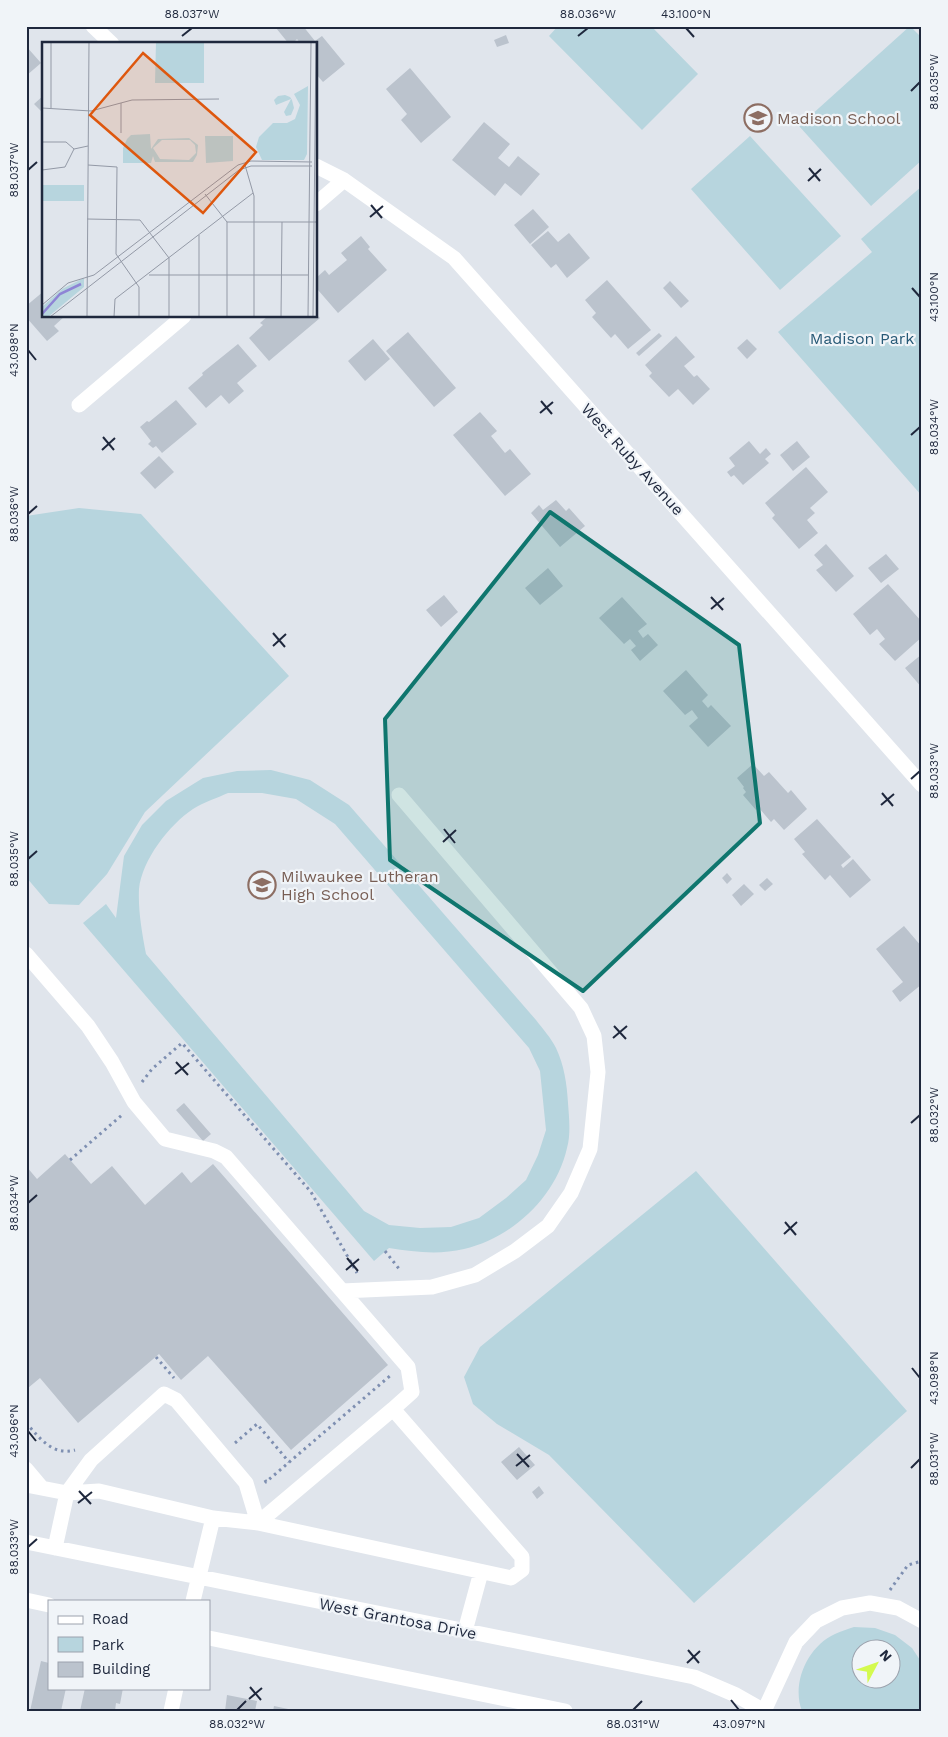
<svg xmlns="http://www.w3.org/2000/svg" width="948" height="1737" font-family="'Work Sans',sans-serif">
<rect width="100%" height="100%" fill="#e0e5ec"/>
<path fill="#b7d5de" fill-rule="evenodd" d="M558 26H651L698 74 642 130 549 36Z
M910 26 922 38V160L871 206 799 126Z
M750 136 841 236 780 290 691 189Z
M922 186V496L778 332 872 252 861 239Z
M79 508 141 514 289 676 145 812 107 874 79 905 49 904 26 877V516Z
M271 770 310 780 349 805 536 1020C543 1029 551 1038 556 1048 564 1065 567 1084 568 1103 569 1117 571 1134 567 1148 556 1197 512 1238 464 1249 439 1255 414 1252 389 1248L374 1261 83 923 106 904 116 918 124 856 142 825 166 801 203 778 237 771ZM228 793H262L296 799 335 824 529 1048 540 1071 546 1130 538 1155 526 1180 506 1198 479 1218 451 1227 420 1228 389 1225 364 1211 146 954C142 933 138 911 139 889 142 860 169 825 193 809 204 802 217 798 228 793Z
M696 1171 907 1411 694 1603 549 1455 497 1424 473 1404 464 1377 480 1347Z
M854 1627 875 1628 895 1635 912 1648 922 1663V1711H802C791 1683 808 1646 835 1634 841 1631 848 1629 854 1627ZM860 1650H890V1680H860Z"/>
<path fill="#bbc3cd" d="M279 26H303L315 41 322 36 345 64 323 82 316 74V44H301L297 39 292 44H289L276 28Z
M506 35 509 43 497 47 494 40Z
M26 46 41 63 26 76Z
M410 68 451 117 421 143 401 120 407 114 386 89Z
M44 95V114L34 104Z
M484 122 510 144 498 158 509 167 518 156 540 174 521 196 505 183 495 196 452 160Z
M533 209 549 227 530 244 514 225Z
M548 231 558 242 569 233 590 258 567 278 556 264 551 268 531 245Z
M361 236 370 247 368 249 387 270 338 313 318 290 316 292V278L325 270 329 275 347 260 341 253Z
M607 280 651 330 628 349 615 334 611 338 592 317 596 313 585 300Z
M670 281 689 301 681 308 663 288Z
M44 291V316H65L54 326 59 331 47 341 26 317V306Z
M316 314 320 318 269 361 249 338 263 325 260 323 268 316H316Z
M408 332 456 388 434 407 386 351Z
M659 333 662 336 639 356 636 353Z
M676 336 695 357 684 366 694 377 697 375 710 389 693 405 678 389 669 397 649 376 652 373 645 365Z
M373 339 390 359 365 381 348 361Z
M747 339 757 349 747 359 737 348Z
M238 344 257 366 237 383 244 391 229 404 221 395 206 408 188 388 203 375 202 373Z
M176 400 197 424 162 453 156 446 153 448 148 444 151 441 140 427 147 421 149 422Z
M480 412 497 431 491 436 505 453 510 449 531 474 505 496 453 435Z
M749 441 760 454 766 448 771 454 765 459 769 463 743 485 734 475 731 477 727 472 735 466 729 458Z
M797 441 810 457 793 471 780 455Z
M159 456 174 472 155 489 140 473Z
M806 467 828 492 810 508 815 513 807 520 818 533 799 549 772 518 775 515 765 503Z
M556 500 566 511 569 508 585 526 560 547 531 513 539 505 543 510Z
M826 544 854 576 836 592 816 570 823 565 814 555Z
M886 554 899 569 881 583 868 568Z
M548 568 563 586 540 605 525 588Z
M888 584 922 622V637L895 661 879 644 885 639 877 629 870 635 853 614Z
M444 595 458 612 441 627 426 610Z
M622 597 647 624 638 631 643 638 648 634 658 645 640 661 631 650 636 646 630 639 624 644 599 618Z
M922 654V688L905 668Z
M686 670 708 695 702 701 708 708 711 705 731 726 708 747 689 726 698 718 692 710 685 715 663 691Z
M753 764 764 776 769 772 788 793 791 790 807 809 784 830 774 819 771 822 759 808 756 810 743 795 746 792 743 788 744 787 737 778Z
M817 819 851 857 841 865 843 868 853 859 871 880 850 898 830 875 825 880 802 854 805 852 794 839Z
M727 873 732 879 727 884 722 878Z
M767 878 773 884 765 891 759 885Z
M744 884 754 894 741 906 732 895Z
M904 926 922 947V984L900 1002 892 991 903 982 876 949Z
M184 1103 211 1134 203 1141 176 1110Z
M65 1154 91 1184 112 1166 145 1205 182 1172 191 1183 213 1164 388 1365 291 1450 208 1356 181 1380 159 1354 78 1423 40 1378 28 1388 26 1386V1166L37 1179Z
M519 1447 535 1465 517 1480 501 1462Z
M539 1486 544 1493 537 1499 532 1492Z
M41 1661 49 1663V1688H66L61 1711H30Z
M85 1688H123L120 1704 116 1703 115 1711H80Z
M227 1695 257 1701 255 1711H225Z
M274 1706 293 1710V1711H273Z"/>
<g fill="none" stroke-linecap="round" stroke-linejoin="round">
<path stroke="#7e8fb1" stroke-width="3" stroke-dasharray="2.5 4" stroke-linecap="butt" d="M142 1082 152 1069 182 1043 311 1192 357 1273
M70 1160 122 1115
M385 1251 400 1270
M156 1357 174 1378
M26 1423C40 1438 52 1456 75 1450
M235 1443 257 1424 289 1462
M265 1480 266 1482 391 1375
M890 1590 908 1565 922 1561"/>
<path stroke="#fff" stroke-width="15" d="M93 26 112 44
M316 166 344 180 454 258 922 785
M316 204 344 180
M79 405 184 316
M26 954 88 1026 112 1062 134 1102 165 1139 214 1151 226 1157 408 1367 412 1392 393 1409
M342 1291 432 1287 475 1275 515 1251 548 1226 571 1193 590 1149 598 1072 594 1036 581 1008 399 795
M26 1469 42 1488
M26 1485 67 1493 99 1491 213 1518 258 1523 511 1578 522 1570V1557L393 1409 258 1523
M26 1542 694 1677 736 1695 764 1711
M55 1548 67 1493 91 1460 164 1394 176 1400 246 1483 258 1523
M26 1600 49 1605
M193 1601 213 1518
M465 1631 481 1572
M209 1638 565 1711
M171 1711 176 1688
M764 1711 796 1642 816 1621 842 1608 870 1603 898 1608 922 1621"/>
</g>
<path fill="#0f766e" fill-opacity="0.2" stroke="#0f766e" stroke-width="4" stroke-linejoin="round" d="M550 512 739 645 760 823 583 991 390 860 385 719Z"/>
<path fill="none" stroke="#1f283d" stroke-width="2" d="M686 28 694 37M182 36 192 28M578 36 588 28M911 91 920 82M809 168 820 181M28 170 37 162M808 181 821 169M371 205 382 218M370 217 383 206M912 288 920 297M28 350 36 360M541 401 552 414M540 413 553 402M911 435 920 427M103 437 114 450M102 450 115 438M28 514 37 506M711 597 723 610M711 609 724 598M273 633 285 647M273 646 286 634M911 779 920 771M882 793 893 806M881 805 894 794M444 829 455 843M443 842 456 830M28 859 37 851M614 1026 626 1039M613 1038 627 1026M176 1062 188 1075M175 1074 189 1063M911 1123 920 1115M28 1203 37 1195M785 1222 796 1235M784 1234 797 1222M347 1258 358 1271M346 1270 359 1259M912 1368 920 1378M28 1431 36 1441M517 1454 529 1467M516 1466 530 1455M911 1468 920 1459M79 1491 91 1504M78 1503 92 1492M28 1547 37 1539M688 1650 699 1663M687 1663 700 1651M250 1687 261 1700M249 1699 262 1688M731 1700 739 1710M237 1710 246 1701M633 1710 642 1701"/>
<defs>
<g id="school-ring" transform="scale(1.4375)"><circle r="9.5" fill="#f0f4f8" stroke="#8d6e63" stroke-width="1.5"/><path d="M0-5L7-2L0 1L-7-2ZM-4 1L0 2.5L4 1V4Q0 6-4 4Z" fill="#8d6e63"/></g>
</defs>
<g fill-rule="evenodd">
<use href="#school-ring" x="758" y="118"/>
<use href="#school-ring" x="262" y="885"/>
</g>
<g text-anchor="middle" stroke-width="4.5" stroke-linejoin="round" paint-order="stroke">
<g font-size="16" fill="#785e54" stroke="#f0f4f8" text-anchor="start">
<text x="777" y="124">Madison School</text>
<text x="281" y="882">Milwaukee Lutheran<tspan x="281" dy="18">High School</tspan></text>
</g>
<g font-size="16" fill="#275976" stroke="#f0f4f8">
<text x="862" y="344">Madison Park</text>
</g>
<g font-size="16" fill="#1f283d" stroke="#f0f4f8">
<text transform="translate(633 459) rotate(48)" y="6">West Ruby Avenue</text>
<text transform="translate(398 1618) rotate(11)" y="6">West Grantosa Drive</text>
</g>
</g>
<g transform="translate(42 42)">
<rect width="275" height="275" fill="#e0e5ec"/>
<path d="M114 0H162V41H113ZM266 44 265 112 262 118H220L214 105 217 95 231 81H245L253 77 258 63 252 52ZM236 54 243 53 248 55 250 58 252 66 249 73 244 74 242 70 249 57 234 63 232 58ZM108 92 109 107 116 97 147 96 156 103 155 113 151 120H113L111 114 109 121H81V106L85 97 89 93ZM120 98H148L153 103 154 111 147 118 118 117 111 106ZM163 94H191V119L164 121ZM0 143H42V159H0ZM42 236V245L6 275H0V265L20 247Z" fill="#b7d5de" fill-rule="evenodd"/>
<path fill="none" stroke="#8e84d5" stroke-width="2.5" d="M0 272 18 252 39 242"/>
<path fill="none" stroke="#9399a6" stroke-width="1" d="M9 0V66M0 66 49 69 90 58 177 57M79 91V61M0 100H24L32 107 46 104M46 123 75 125 74 212 97 245V275M203 123 212 154V275M0 128 23 125 32 107M163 152 185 180V275M45 177 98 178 127 216V275M185 180H275M157 193V275M107 233H266M0 263 26 241 52 233 196 123 209 119 270 120M8 275 197 128 209 124H270M45 275 47 0M72 275 73 257 211 151M239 275 240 180M266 275 269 0M271 275 274 0"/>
<path fill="#de570e" fill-opacity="0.15" stroke="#de570e" stroke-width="2.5" d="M101 11 214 110 161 171 48 73Z"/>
<rect width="275" height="275" fill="none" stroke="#1f283d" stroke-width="2.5"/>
</g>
<rect width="948" height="1737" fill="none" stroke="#f0f4f8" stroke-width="55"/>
<rect x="48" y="1600" width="162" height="90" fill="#f0f4f8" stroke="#9ca2ad"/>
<rect x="58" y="1616" width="25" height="8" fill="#ffffff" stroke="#9ca2ad"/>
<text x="92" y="1624" font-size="15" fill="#1f283d">Road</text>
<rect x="58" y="1637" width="25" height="15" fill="#b7d5de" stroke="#9ca2ad"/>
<text x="92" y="1650" font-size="15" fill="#1f283d">Park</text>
<rect x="58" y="1662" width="25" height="15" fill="#bbc3cd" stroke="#9ca2ad"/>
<text x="92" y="1674" font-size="15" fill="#1f283d">Building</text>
<g transform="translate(876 1664) rotate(49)"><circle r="24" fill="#f0f4f8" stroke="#9ca2ad"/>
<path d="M0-4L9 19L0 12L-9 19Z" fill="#d4fa4f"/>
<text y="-8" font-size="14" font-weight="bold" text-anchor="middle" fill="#1f283d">N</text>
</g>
<rect x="28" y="28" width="892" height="1682" fill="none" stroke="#1f283d" stroke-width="2"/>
<g font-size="12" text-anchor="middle" fill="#1f283d">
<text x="192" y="18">88.037°W</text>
<text x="588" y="18">88.036°W</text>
<text x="686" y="18">43.100°N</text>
<text transform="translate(934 82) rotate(-90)" y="4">88.035°W</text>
<text transform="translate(14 170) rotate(-90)" y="4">88.037°W</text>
<text transform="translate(934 297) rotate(-90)" y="4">43.100°N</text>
<text transform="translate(14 350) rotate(-90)" y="4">43.098°N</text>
<text transform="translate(934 427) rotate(-90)" y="4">88.034°W</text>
<text transform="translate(14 514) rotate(-90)" y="4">88.036°W</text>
<text transform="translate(934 771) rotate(-90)" y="4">88.033°W</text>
<text transform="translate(14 859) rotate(-90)" y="4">88.035°W</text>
<text transform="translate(934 1115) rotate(-90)" y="4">88.032°W</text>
<text transform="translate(14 1203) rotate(-90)" y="4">88.034°W</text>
<text transform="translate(934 1378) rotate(-90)" y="4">43.098°N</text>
<text transform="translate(14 1431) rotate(-90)" y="4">43.096°N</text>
<text transform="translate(934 1459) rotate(-90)" y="4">88.031°W</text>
<text transform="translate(14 1547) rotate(-90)" y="4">88.033°W</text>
<text x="237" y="1728">88.032°W</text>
<text x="633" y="1728">88.031°W</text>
<text x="739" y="1728">43.097°N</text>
</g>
</svg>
